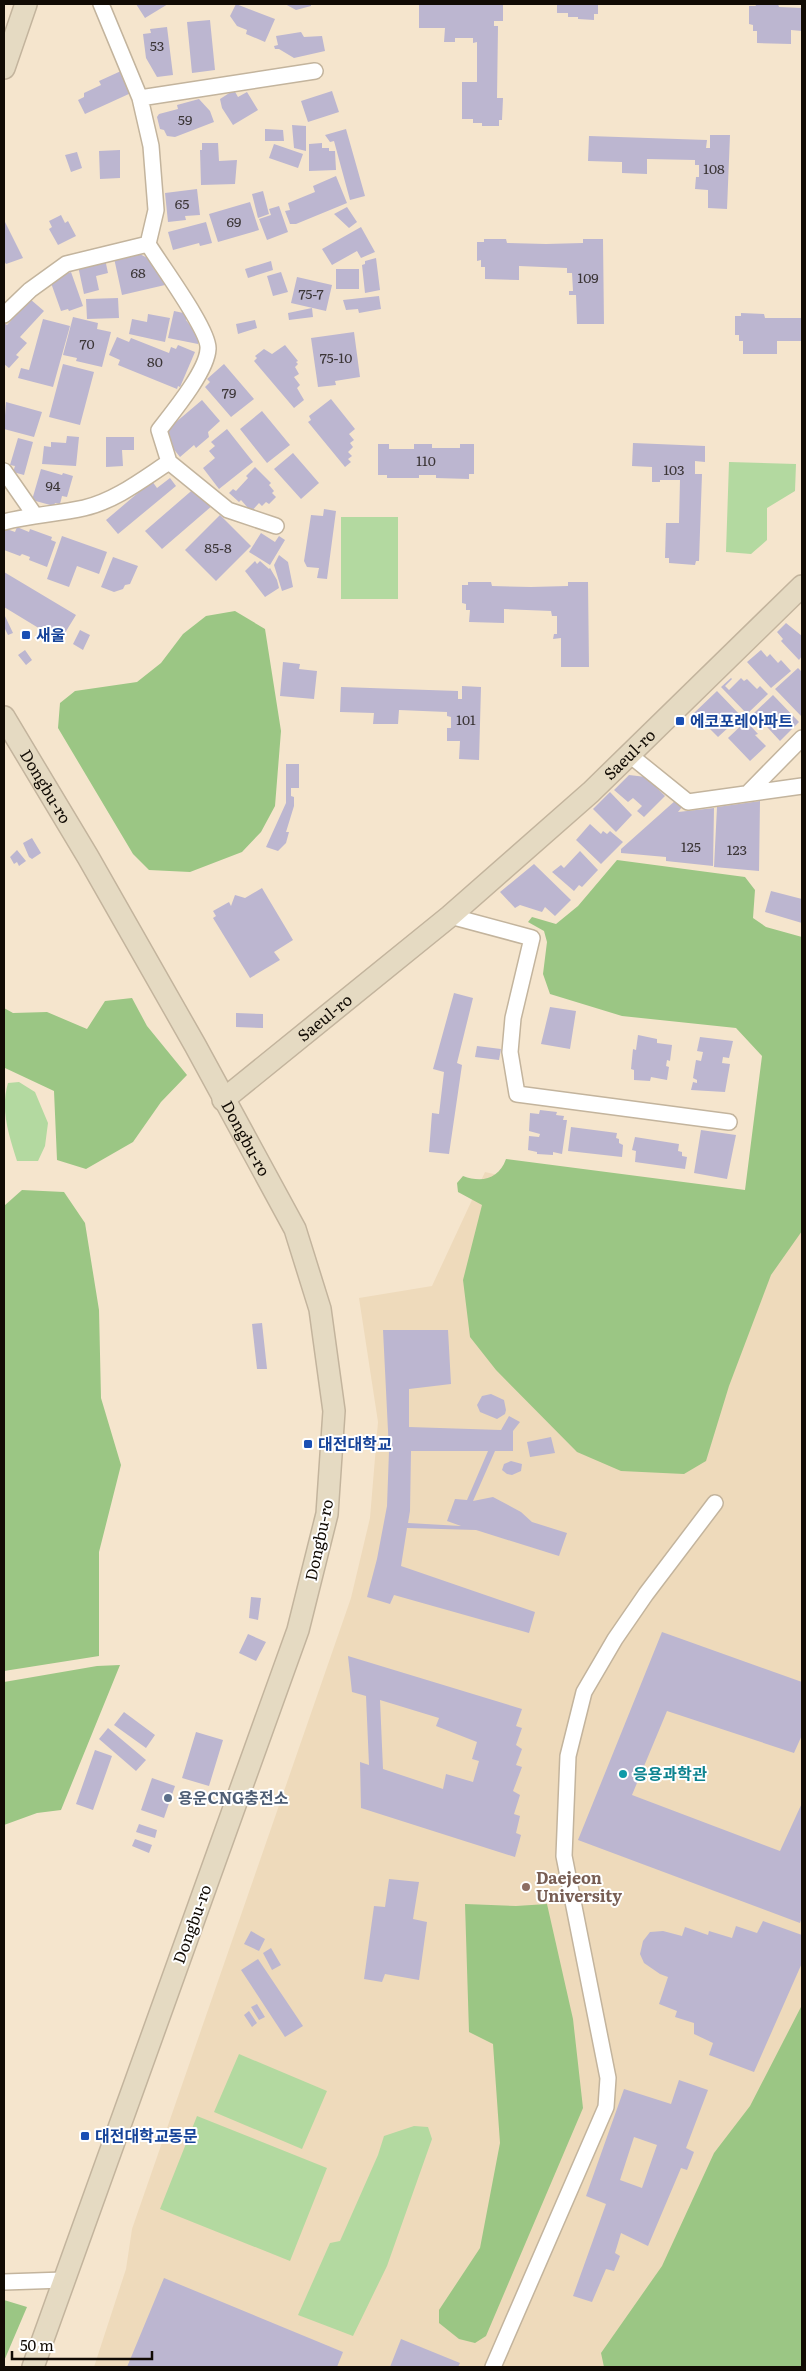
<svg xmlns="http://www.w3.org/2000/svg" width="806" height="2371" font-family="Literata,'Noto Sans KR',serif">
<rect width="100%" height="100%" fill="#f5e5cd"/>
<path fill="#eedabb" d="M485 1172 699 1222 802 1197V2367H94L126 2269 132 2229 351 1598 370 1518 378 1422 359 1298 432 1286Z"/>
<path fill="#b3d9a0" d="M729 462 796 464 795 491 767 508V540L751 554 726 552Z
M341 517H398V599H341Z
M19 1082 35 1092 48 1123 45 1146 38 1161H17C9 1135 0 1110 8 1083Z
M239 2054 327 2091 302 2149 214 2112Z
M197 2116 327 2168 290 2261 160 2209Z
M414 2126 428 2127 432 2139 387 2266 353 2336 298 2315 330 2243 340 2241 378 2155 384 2136Z"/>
<path fill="#9bc684" d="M235 611 265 629 281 731 275 806 261 832 242 852 190 872 149 870 133 854 58 728 60 703 75 691 137 682 161 663 183 634 206 616Z
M617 860 745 877 755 890 753 918 766 927 802 937V1231L771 1275 729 1386 706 1461 684 1474 621 1471 577 1452 496 1370 470 1337 463 1280 482 1205 458 1192 457 1183 463 1176C482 1183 499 1179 506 1159L745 1190 762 1056 736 1028 622 1016 550 994 543 974 547 942 544 931 528 922 532 917 556 924 578 906Z
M132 998 147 1026 187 1075 161 1102 133 1142 86 1169 57 1160 54 1091 5 1068 4 1070V1008L13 1013 47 1012 87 1029 105 1001Z
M22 1190 64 1192 85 1223 99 1310 101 1398 121 1465 99 1552V1656L4 1671V1206Z
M120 1665 61 1810 37 1813 4 1825V1682L97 1666Z
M465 1904 516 1906 547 1904 573 2019 583 2108 486 2336 475 2343 459 2339 439 2323V2310L480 2248 500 2143 493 2044 469 2032Z
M802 2005V2367H604L601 2353 662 2266 714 2153 750 2106Z
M4 2300 27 2307 4 2361Z"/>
<path fill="#bcb6d0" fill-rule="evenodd" d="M136 4H168L145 18Z
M236 4 275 19 265 42 246 34 247 30 237 26 230 16Z
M285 4H311V6L296 10Z
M419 4H503V21H494V26H498L497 98H503L502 120H499V126H482V123H473V119H462V82H477V42L473 43V38H455V42H444L445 28H419Z
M557 4H598V14H594V20L578 19V17H568V13H557Z
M755 4H778L779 7 802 8V31L791 30V44L757 43V31H753V25L749 24V6H756Z
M210 20 215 70 192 73 187 22Z
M167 27 173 75 157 77 146 58 143 34 151 33 150 29Z
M301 32 304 37 322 36 325 51 294 58 279 49H275L274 46 278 45 276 36Z
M121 71 131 93 85 114 78 100 84 97V93L101 85 99 81Z
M234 90 238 97 247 92 258 110 233 125 222 108 220 99Z
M332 91 339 112 308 122 301 101Z
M199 99 210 111 214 122 175 137 167 136 164 130 160 129 157 117 159 114 178 109 177 105Z
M292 125 306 126V151L294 148Z
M265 129 283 130 284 141H265Z
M346 129 365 196 350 200 334 141 330 142 325 135Z
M710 135H730L727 209 708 208V190L695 189 696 177H699V165H695V160L647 159V174L622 173V162L588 161 589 136 707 140 706 148H710Z
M202 143H218L219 161 237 160 235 184 201 185 200 150H202Z
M322 143V148H329V151H335L336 170 309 171V144Z
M274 144 303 154 298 168 269 158Z
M120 150V178L100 179 99 151Z
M77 152 82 168 71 172 65 155Z
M336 176 347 203 296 224H290L285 211 290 210 288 203 315 192 313 186Z
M197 189 200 215 185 216 186 220 168 222 165 193Z
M263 191 269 214 258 218 252 194Z
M250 202 259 230 218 242 209 214Z
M279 206 288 232 267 240 259 219 271 215 269 209Z
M347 207 357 222 349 228 334 214Z
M61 215 65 223 68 221 76 236 58 245 49 229 52 227 49 221Z
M4 220 23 258 6 264 4 261Z
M206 222 212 243 200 246 199 243 173 250 168 232Z
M361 227 375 252 361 258 357 251 332 265 322 249Z
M484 239H506L507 243 546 244 583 243V239H603L604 324H577L576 295H569V291H573L572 273H567V268L519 266V280L485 279V267H481V260L477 261V242H484Z
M138 253 153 261 155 269H158L160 277 163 276 165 285 122 295 114 258Z
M376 258 380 290 365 293 362 265 365 264V261Z
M105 259 108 273 96 276 99 290 84 294 78 266Z
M271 261 273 270 248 278 245 269Z
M336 269H359V289H336Z
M71 272 83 306 69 311 68 309 61 311 51 283 54 282 52 279Z
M281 272 288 292 273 296 267 276Z
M297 277 332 285 326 311 291 303Z
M379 296 381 309 359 313 358 309 346 310 343 300Z
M118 298 119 318 87 319 86 299Z
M30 299 44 311 20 337 27 343 16 355 19 357 9 368 4 364V323L7 325Z
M312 308 313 317 289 320 288 313Z
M174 311 188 314 186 320 199 337 198 344 168 338Z
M741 313 764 314 765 318H802V341H777V354H743V341H739V335H735V316H741Z
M148 314 170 318 165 342 129 334 132 319 147 322Z
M73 317 98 323 97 329 111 332 102 367 76 361 77 358 63 355Z
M43 319 70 326 53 387 18 378 21 368 29 370Z
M255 320 257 328 238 334 236 324Z
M354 332 360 377 335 381 336 385 318 387 311 338Z
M117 337 129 342 131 338 169 353 171 347 176 349 178 345 195 352 180 387 178 386 177 389 118 365 120 360 109 355Z
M285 345 298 361 296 362 298 364 295 367 299 374 294 377 300 385 297 388 304 400 294 408 254 361 257 358 255 356 264 349 272 354Z
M63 364 94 372 80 425 49 417Z
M224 364 254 399 231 417 205 387 210 382 207 379Z
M331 399 355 429 349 434 354 440 350 443 353 447 348 452 352 456 348 459 351 462 345 467 308 422 311 420 309 416Z
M202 400 220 421 208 432 209 437 196 448 194 445 180 457 168 442 169 428Z
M6 402 42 412 34 437 4 429Z
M262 411 290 445 267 463 240 429Z
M227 429 253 462 219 489 203 468 215 458 209 451 215 446 211 442Z
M67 436 79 437 76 466 42 464 44 446 51 447V442L66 443Z
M106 437H134V450H122L123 466 106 467Z
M18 438 33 442 24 475 13 472 15 466 10 465Z
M633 443 705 446V462L695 461V474H702L699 561H696L695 565 669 563V558H665L666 523H679L680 480H660V482H652V467L632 466Z
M378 444H389V449H414V444H432V448H460V444H474V474H469V479L436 478V475H419V478H387V475H378Z
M293 453 319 483 301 499 274 469Z
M255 467 271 483 269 485 274 491 272 493 276 497 269 504 266 502 262 506 259 503 250 513 246 510 248 508 241 500 239 502 229 493 233 489 236 491 248 478 246 476Z
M41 469 62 475 63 473 73 476 67 497 62 496 60 504 55 503 54 506 32 500Z
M170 478 176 486 118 534 106 520 152 481 157 488Z
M197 486 213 505 162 549 145 531Z
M324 509 336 511 327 579 317 578 319 568 307 567 304 561 311 515 323 516Z
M220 515 251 546 216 581 185 550Z
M17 527 29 532 30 529 52 537 51 540 56 542 47 567 29 560 30 557 22 554 20 556 4 550V528L15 532Z
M261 533 275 542 279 536 285 540 270 565 249 552Z
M62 536 107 552 99 574 77 566 69 587 47 579Z
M279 555 288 562 293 587 282 591 274 565Z
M113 557 138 566 130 584 125 585 123 589 114 592 101 587Z
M255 561 257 564 260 561 269 569 270 568 277 580 279 588 265 597 245 571Z
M4 572 76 615 60 641 4 607Z
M468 582H491L492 586 531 587 568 586V582H588L589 667H561V638L553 639 554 634H557V616H552L551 611 504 609V623L469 622 470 610H466V604L462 603V585H468Z
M4 614 13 633 8 635 4 627Z
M786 623 802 636V656L799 660 781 641 783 639 777 632Z
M80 630 90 635 83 650 73 644Z
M25 650 32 660 26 665 18 655Z
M761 650 767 657 770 654 778 663 781 660 791 671 771 688 747 662Z
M283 662 300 664 299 669 317 671 314 699 280 696Z
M798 668 802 672V717L775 689Z
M731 678 732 679 725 686 729 690 741 678 744 681 747 679 757 689 760 686 768 694 747 714 721 687Z
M462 686 481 687 479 760 459 759 460 741H447V728H451V717L447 716V712L399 710 398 724H373L374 713 340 712 341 687 458 691V699H462Z
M717 691 741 716 718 737 694 713Z
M773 695 799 722 780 741 754 713Z
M746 721 758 734 755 735 766 746 750 761 728 738Z
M286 764H299V788H291V796L294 797V806L286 832H289L286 843 278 851 266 847 286 803Z
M629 775 646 777 665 796 644 817 637 811 642 806 633 798 628 802 614 790Z
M610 792 632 815 616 832 593 809Z
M676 800 682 807 678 812 714 808 713 866 666 861V857L621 853V849Z
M760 801 759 871 714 867 717 807Z
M590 824 601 834 603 831 607 834 610 831 623 842 601 864 576 840Z
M32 838 41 853 32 859 29 857 23 843Z
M17 850 26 861 19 866 17 862 14 864 10 857Z
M580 851 598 870 582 887 579 885 574 891 552 872 561 865 564 868Z
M534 864 571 900 555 916 545 907 542 912 520 905 515 908 500 892Z
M262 888 293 940 274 952 280 960 250 978 213 918 216 916 213 911 229 902 231 906 235 895 245 898Z
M771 891 802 899V923L765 912Z
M454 993 473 998 457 1063 462 1065 449 1154 429 1152 432 1113 439 1114 444 1072 433 1069Z
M550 1007 576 1011 570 1049 541 1044Z
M236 1013 263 1014V1028L236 1027Z
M638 1035 657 1039V1043L672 1045 670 1061 667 1060 666 1066 669 1067 667 1080 651 1077 650 1081 634 1080V1070L631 1069 633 1049 636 1050Z
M700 1037 733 1041 729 1058 723 1057 722 1063 730 1064 725 1092 691 1090 693 1082 697 1083V1080L693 1078 696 1060 701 1061 703 1052 697 1051Z
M477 1046 501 1049 499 1060 475 1057Z
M540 1110 557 1112 556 1115 564 1116 563 1120H567L562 1154 553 1152V1155L537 1154V1152L528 1150 529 1136 539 1137 540 1134 529 1131 530 1113 539 1114Z
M571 1127 617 1133 616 1138 619 1139V1143L623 1145 622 1157 568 1151Z
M701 1130 736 1135 727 1179 694 1173Z
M635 1137 679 1144 678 1151 682 1152V1156L687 1157 685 1169 635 1162 636 1151 632 1150Z
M262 1323 267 1369H257L252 1324Z
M383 1330H448L451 1384 409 1389V1427L501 1430 509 1416 520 1422 513 1431V1451H495L473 1501 493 1497 521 1512 532 1522 567 1533 559 1556 476 1530 407 1528 401 1566 535 1612 529 1633 394 1595 390 1604 367 1597 377 1559 387 1506 389 1451ZM411 1451H488L467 1500 455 1499 447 1521 461 1526 408 1523 410 1511Z
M491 1394 504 1400 506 1410 505 1414 497 1419 480 1412 477 1405 482 1396Z
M551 1437 555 1453 530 1457 527 1442Z
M511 1461 522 1464 521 1471 512 1475 507 1474 502 1470 504 1464Z
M251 1597 261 1598 258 1620 249 1618Z
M662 1632 802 1682V1735L794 1753 667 1711 632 1795 780 1851 802 1803V1917L800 1923 578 1840Z
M248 1634 266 1642 256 1661 239 1653Z
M348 1656 522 1709 516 1726 522 1728 516 1745 522 1749 516 1765 522 1767 513 1791 520 1795 514 1814 520 1816 516 1833 521 1835 515 1857 361 1808 360 1762 369 1765 366 1696 352 1692ZM380 1700 439 1718 436 1726 477 1742 472 1759 479 1761 473 1782 446 1774 443 1789 383 1769Z
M124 1712 155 1735 146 1748 114 1725Z
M108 1728 146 1760 136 1771 99 1739Z
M196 1732 223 1740 209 1786 182 1778Z
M95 1750 112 1756 93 1810 76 1804Z
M152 1778 175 1786 164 1818 141 1810Z
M139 1824 157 1830 155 1838 136 1832Z
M135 1839 152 1845 149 1853 132 1846Z
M389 1879 419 1882 413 1919 427 1922 419 1980 385 1974 382 1982 364 1979 374 1906 385 1907Z
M763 1921 802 1935V1963L754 2072 709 2055 713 2043 694 2034V2023L675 2017 677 2011 659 2004 668 1977 660 1974 644 1963 640 1954 643 1941 650 1932 663 1931 682 1936 685 1927 708 1935 709 1931 732 1938 736 1926 757 1933Z
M251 1931 265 1939 259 1951 244 1944Z
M271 1948 281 1965 272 1970 263 1953Z
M258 1959 303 2026 285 2037 241 1970Z
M257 2004 265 2017 259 2020 251 2007Z
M249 2011 257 2023 252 2027 244 2015Z
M679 2080 708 2090 686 2148 694 2152 687 2170 681 2168 648 2246 621 2233 615 2253 620 2256 614 2271 606 2269 592 2302 573 2296 606 2204 586 2196 624 2089 671 2104ZM634 2137 657 2145 642 2188 620 2180Z
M164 2278 343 2352 337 2367H127Z
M401 2339 460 2363 458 2367H390Z"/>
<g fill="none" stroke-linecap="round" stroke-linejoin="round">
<g stroke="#c3b49d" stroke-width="18">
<path id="street" d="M101 4 140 98 151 146 156 210 148 244C160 264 210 331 208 349 207 371 173 412 159 430L169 462 228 510 276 526
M140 98 315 71
M4 315 30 290 66 264 148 244
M4 471 34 514
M4 522C30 515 57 514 84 508 115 501 143 479 169 462
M631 756 688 802 802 786
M748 793 802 738
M450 916 532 938 513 1018 510 1052 517 1094 729 1122
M4 2282 64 2280
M493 2367 606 2107 608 2078 564 1856 568 1756 584 1692 615 1639 646 1594 715 1503"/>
</g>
<g stroke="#c3b49d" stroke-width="24">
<g id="secondary">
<path d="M4 68 26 4"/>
<path id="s1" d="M4 717 88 857 195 1045 295 1229 320 1309 334 1411 327 1514 298 1630 33 2367"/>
<path id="s2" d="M223 1100 450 916 591 792 802 586"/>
</g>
</g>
<use href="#street" stroke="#fff" stroke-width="15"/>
<use href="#secondary" stroke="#e5dac2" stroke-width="21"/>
</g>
<g fill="#1a4fb4" stroke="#fff" stroke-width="2">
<rect x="21" y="630" width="10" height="10" rx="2.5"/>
<rect x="675" y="716" width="10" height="10" rx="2.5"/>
<rect x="303" y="1439" width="10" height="10" rx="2.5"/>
<rect x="80" y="2131" width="10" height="10" rx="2.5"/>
</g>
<circle fill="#0f9aa8" stroke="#fff" stroke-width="2" cx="623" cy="1774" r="5"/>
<circle fill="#5c6f8a" stroke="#fff" stroke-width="2" cx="168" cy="1798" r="5"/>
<circle fill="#8d6e63" stroke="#fff" stroke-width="2" cx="526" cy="1887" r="5"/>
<g text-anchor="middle" stroke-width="4" stroke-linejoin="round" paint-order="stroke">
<g font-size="14" fill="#3c3637">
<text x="157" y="51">53</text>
<text x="185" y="125">59</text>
<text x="714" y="174">108</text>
<text x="182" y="209">65</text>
<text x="234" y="227">69</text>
<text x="138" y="278">68</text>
<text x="588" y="283">109</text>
<text x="311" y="299">75-7</text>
<text x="87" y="349">70</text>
<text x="336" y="363">75-10</text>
<text x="155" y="367">80</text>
<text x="229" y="398">79</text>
<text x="426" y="466">110</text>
<text x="674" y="475">103</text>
<text x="53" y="491">94</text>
<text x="218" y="553">85-8</text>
<text x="466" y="725">101</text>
<text x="691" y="852">125</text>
<text x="737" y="855">123</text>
</g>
<g font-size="16" font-weight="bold" fill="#164399" stroke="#fff" text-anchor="start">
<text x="36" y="641">새울</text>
<text x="690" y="727">에코포레아파트</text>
<text x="318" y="1450">대전대학교</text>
<text x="95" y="2142">대전대학교동문</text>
</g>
<g font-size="16" fill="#110b04" stroke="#fff">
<text dy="6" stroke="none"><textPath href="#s2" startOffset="534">Saeul-ro</textPath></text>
<text dy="6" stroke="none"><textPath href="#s1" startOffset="81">Dongbu-ro</textPath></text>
<text dy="6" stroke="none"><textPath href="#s2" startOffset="131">Saeul-ro</textPath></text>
<text dy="6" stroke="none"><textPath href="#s1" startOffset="486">Dongbu-ro</textPath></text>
<text transform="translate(319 1540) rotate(-78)" y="6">Dongbu-ro</text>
<text transform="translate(192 1924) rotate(-70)" y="6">Dongbu-ro</text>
</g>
<g font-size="16" font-weight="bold" fill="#0d838f" stroke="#fff" text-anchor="start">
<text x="633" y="1780">응용과학관</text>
</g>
<g font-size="16" font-weight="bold" fill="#4e5e75" stroke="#fff" text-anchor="start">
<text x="178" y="1804">용운CNG충전소</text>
</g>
<g font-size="16" font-weight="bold" fill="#785e54" stroke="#fff" text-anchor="start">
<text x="536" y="1884">Daejeon<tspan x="536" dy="18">University</tspan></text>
</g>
</g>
<rect width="806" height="2371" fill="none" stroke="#110b04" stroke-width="10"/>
<path d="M12 2351v8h140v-8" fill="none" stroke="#110b04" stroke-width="2.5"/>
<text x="20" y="2351" font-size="15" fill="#110b04" stroke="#ffffff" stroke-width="4" paint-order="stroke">50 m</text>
</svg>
